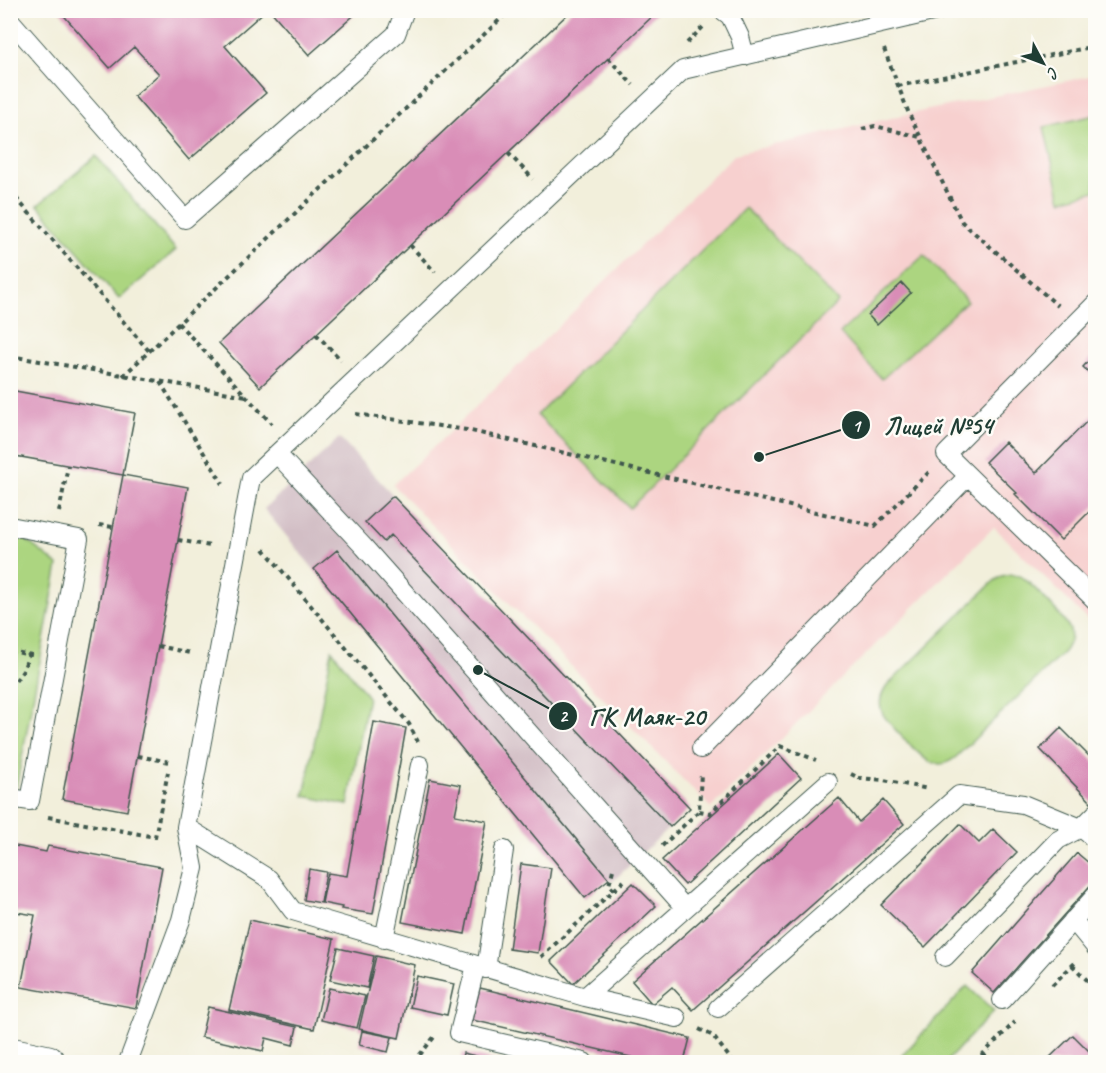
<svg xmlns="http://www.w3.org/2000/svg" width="1106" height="1073" font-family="Caveat,sans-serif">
<rect width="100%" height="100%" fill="#fdfcf7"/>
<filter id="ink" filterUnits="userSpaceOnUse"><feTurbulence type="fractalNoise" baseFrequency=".0167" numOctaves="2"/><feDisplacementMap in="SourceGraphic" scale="12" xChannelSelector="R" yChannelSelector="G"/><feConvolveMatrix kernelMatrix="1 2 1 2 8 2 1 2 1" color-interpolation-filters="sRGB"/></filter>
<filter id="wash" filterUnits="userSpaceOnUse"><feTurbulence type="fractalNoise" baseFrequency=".008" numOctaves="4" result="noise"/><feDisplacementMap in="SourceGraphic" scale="24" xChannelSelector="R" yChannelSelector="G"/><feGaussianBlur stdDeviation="1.35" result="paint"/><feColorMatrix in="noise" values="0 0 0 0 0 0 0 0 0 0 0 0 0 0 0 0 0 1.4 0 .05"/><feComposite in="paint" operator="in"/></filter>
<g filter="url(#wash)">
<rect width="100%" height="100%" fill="#f2efdb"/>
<path fill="#f7d0cf" d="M1095 75V627L994 527 711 808 393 485 454 428 735 154 909 114Z"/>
<path fill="#d2bec5" d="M339 438 690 808 612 882 609 879 585 898 264 509Z"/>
<path fill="#acd580" stroke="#66895a" stroke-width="1.5" d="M1095 115V191L1061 200 1044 127Z
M96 156 176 250 119 299 38 205Z
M745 208 838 302 630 508 537 415Z
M924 255 967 301 882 379 840 333Z
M10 535 22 537 58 565 16 789 10 788Z
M1011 574C1012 575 1019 576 1020 576 1029 581 1067 620 1070 630 1072 639 1069 645 1064 652L956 757C951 761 946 764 939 764 939 764 931 762 930 762 922 758 885 721 882 712 878 702 881 694 887 686L994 581 1002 576Z
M332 650 368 697 348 805 304 796Z
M967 986 994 1011 946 1062H896Z"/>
<g id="blocks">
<path fill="#d98db7" d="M59 10H266L225 46 266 93 189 160 134 96 159 74 134 47 110 68Z
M270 10H360L309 55Z
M572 10H654L656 13 260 387 219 343Z
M902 283 911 293 877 325 868 315Z
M1096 353V379L1083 367Z
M10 390 135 413 123 475 188 487 127 811 62 799 123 475 10 455Z
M1096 412V505L1061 540 1015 494 1017 493 985 462 1005 442 1036 473Z
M393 496 690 808 670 827 391 535 384 542 365 522Z
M337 550 609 879 585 898 314 569Z
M374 722 406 728 373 914 341 909 342 907 322 903 328 873 347 876Z
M1061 728 1096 763V804L1094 805 1040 749Z
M779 754 801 778 685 885 662 860Z
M430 779 461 785 455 815 487 821 465 934 402 922Z
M839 798 859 822 883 800 904 824 693 1010 672 987 652 1004 632 981Z
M960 824 979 843 993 829 1017 852 925 947 881 905Z
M10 845 46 852 48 846 162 867 136 1008 21 987 35 915 10 911Z
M1077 853 1096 869V879L994 993 972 973Z
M521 864 551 868 538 953 509 949Z
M309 869 326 872 321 903 304 900Z
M633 883 656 906 573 984 551 961Z
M250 920 334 939 314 1029 229 1010Z
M338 948 374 956 367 988 330 980Z
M376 956 415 965 399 1038 359 1029Z
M417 976 454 984 447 1015 410 1007Z
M329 988 365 996 357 1028 321 1020Z
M480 988 690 1038 684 1062H652L472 1020Z
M208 1007 297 1027 293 1045 266 1038 263 1051 201 1037Z
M362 1031 392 1037 388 1052 359 1045Z
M1073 1035 1096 1058V1062H1045Z
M463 1053 500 1062H461Z"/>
</g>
</g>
<g filter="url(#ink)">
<use href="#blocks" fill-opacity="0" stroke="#3f584d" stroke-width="1.5"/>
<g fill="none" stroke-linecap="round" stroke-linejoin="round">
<g stroke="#3f584d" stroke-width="20">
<path id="lane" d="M722 10 730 16 740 37 745 56
M10 20 185 219 396 34 405 10
M1096 303 946 454 1096 601
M277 454 364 547 685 908
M10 526 79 539 30 801 10 798
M701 749 968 476
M186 827 269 879 293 911 585 997 677 1018
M1073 920 1096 948
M384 939 420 765
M945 957 1058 840 1081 828 1096 813
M476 965 459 1033 584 1062
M486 969 504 850
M585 997 828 782
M1002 1000 1096 895
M718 1008 959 795 1023 804 1081 828 1096 840
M128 1062 181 920 194 868 186 827 251 478 683 70 941 10"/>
</g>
<g stroke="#3f584d" stroke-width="35">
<path id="street" d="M10 1054 48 1062"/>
</g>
<path stroke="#3f584d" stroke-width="4" stroke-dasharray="4.5 4.5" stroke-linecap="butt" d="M687 43 705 25
M884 49 909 114 920 136
M608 58 633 85
M898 86 1096 46
M862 129 875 126 920 137 962 222 1058 306
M508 153 533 179
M10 191 149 351
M410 245 435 272
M178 323 272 424
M316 334 341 360
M10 356 247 396
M123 376 510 10
M160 382 223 484
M356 414 467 430 875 526 929 472
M59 512 68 466
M99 525 113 527
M178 540 210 546
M264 549 409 724 418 742
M158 646 190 653
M10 651 32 655
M10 688 23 671 29 654
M138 756 170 762
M851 774 859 778
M858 778 884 780 928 789
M699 811 710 813 780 746 816 760
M48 817 155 837 168 772
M662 846 699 811 701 773
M614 890 609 885 614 866
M541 957 626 879
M1072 965 1096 989
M1052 985 1077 961
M699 1029 713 1036 733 1062
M983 1054 991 1062
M414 1062 435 1036
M975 1062 1015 1022"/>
<use href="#lane" stroke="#fff" stroke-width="18"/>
<use href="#street" stroke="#fff" stroke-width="33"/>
</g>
</g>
<path fill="none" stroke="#1f3d34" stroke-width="2" d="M759 457L856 425M478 670L563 716"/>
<g fill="#1f3d34" stroke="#fdfcf7" stroke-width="2">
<circle cx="759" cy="457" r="6"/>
<circle cx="478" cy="670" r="6"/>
<circle cx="856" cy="425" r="15"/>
<circle cx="563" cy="716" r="15"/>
</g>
<g font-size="18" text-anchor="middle" font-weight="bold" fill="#fff">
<text x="856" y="432">1</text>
<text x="563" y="722">2</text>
</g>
<g font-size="26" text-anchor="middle" font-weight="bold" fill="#1f3d34" stroke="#fdfcf7" stroke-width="5" stroke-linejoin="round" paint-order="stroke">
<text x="938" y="434">Лицей №54</text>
<text x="647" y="725">ГК Маяк-20</text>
</g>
<rect width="1106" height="1073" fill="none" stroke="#fdfcf7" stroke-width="36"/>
<g transform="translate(1043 63) rotate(131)" stroke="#fdfcf7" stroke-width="4.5" paint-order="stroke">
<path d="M0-4.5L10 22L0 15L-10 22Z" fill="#1f3d34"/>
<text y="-9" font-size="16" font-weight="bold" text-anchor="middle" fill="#1f3d34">С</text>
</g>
</svg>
